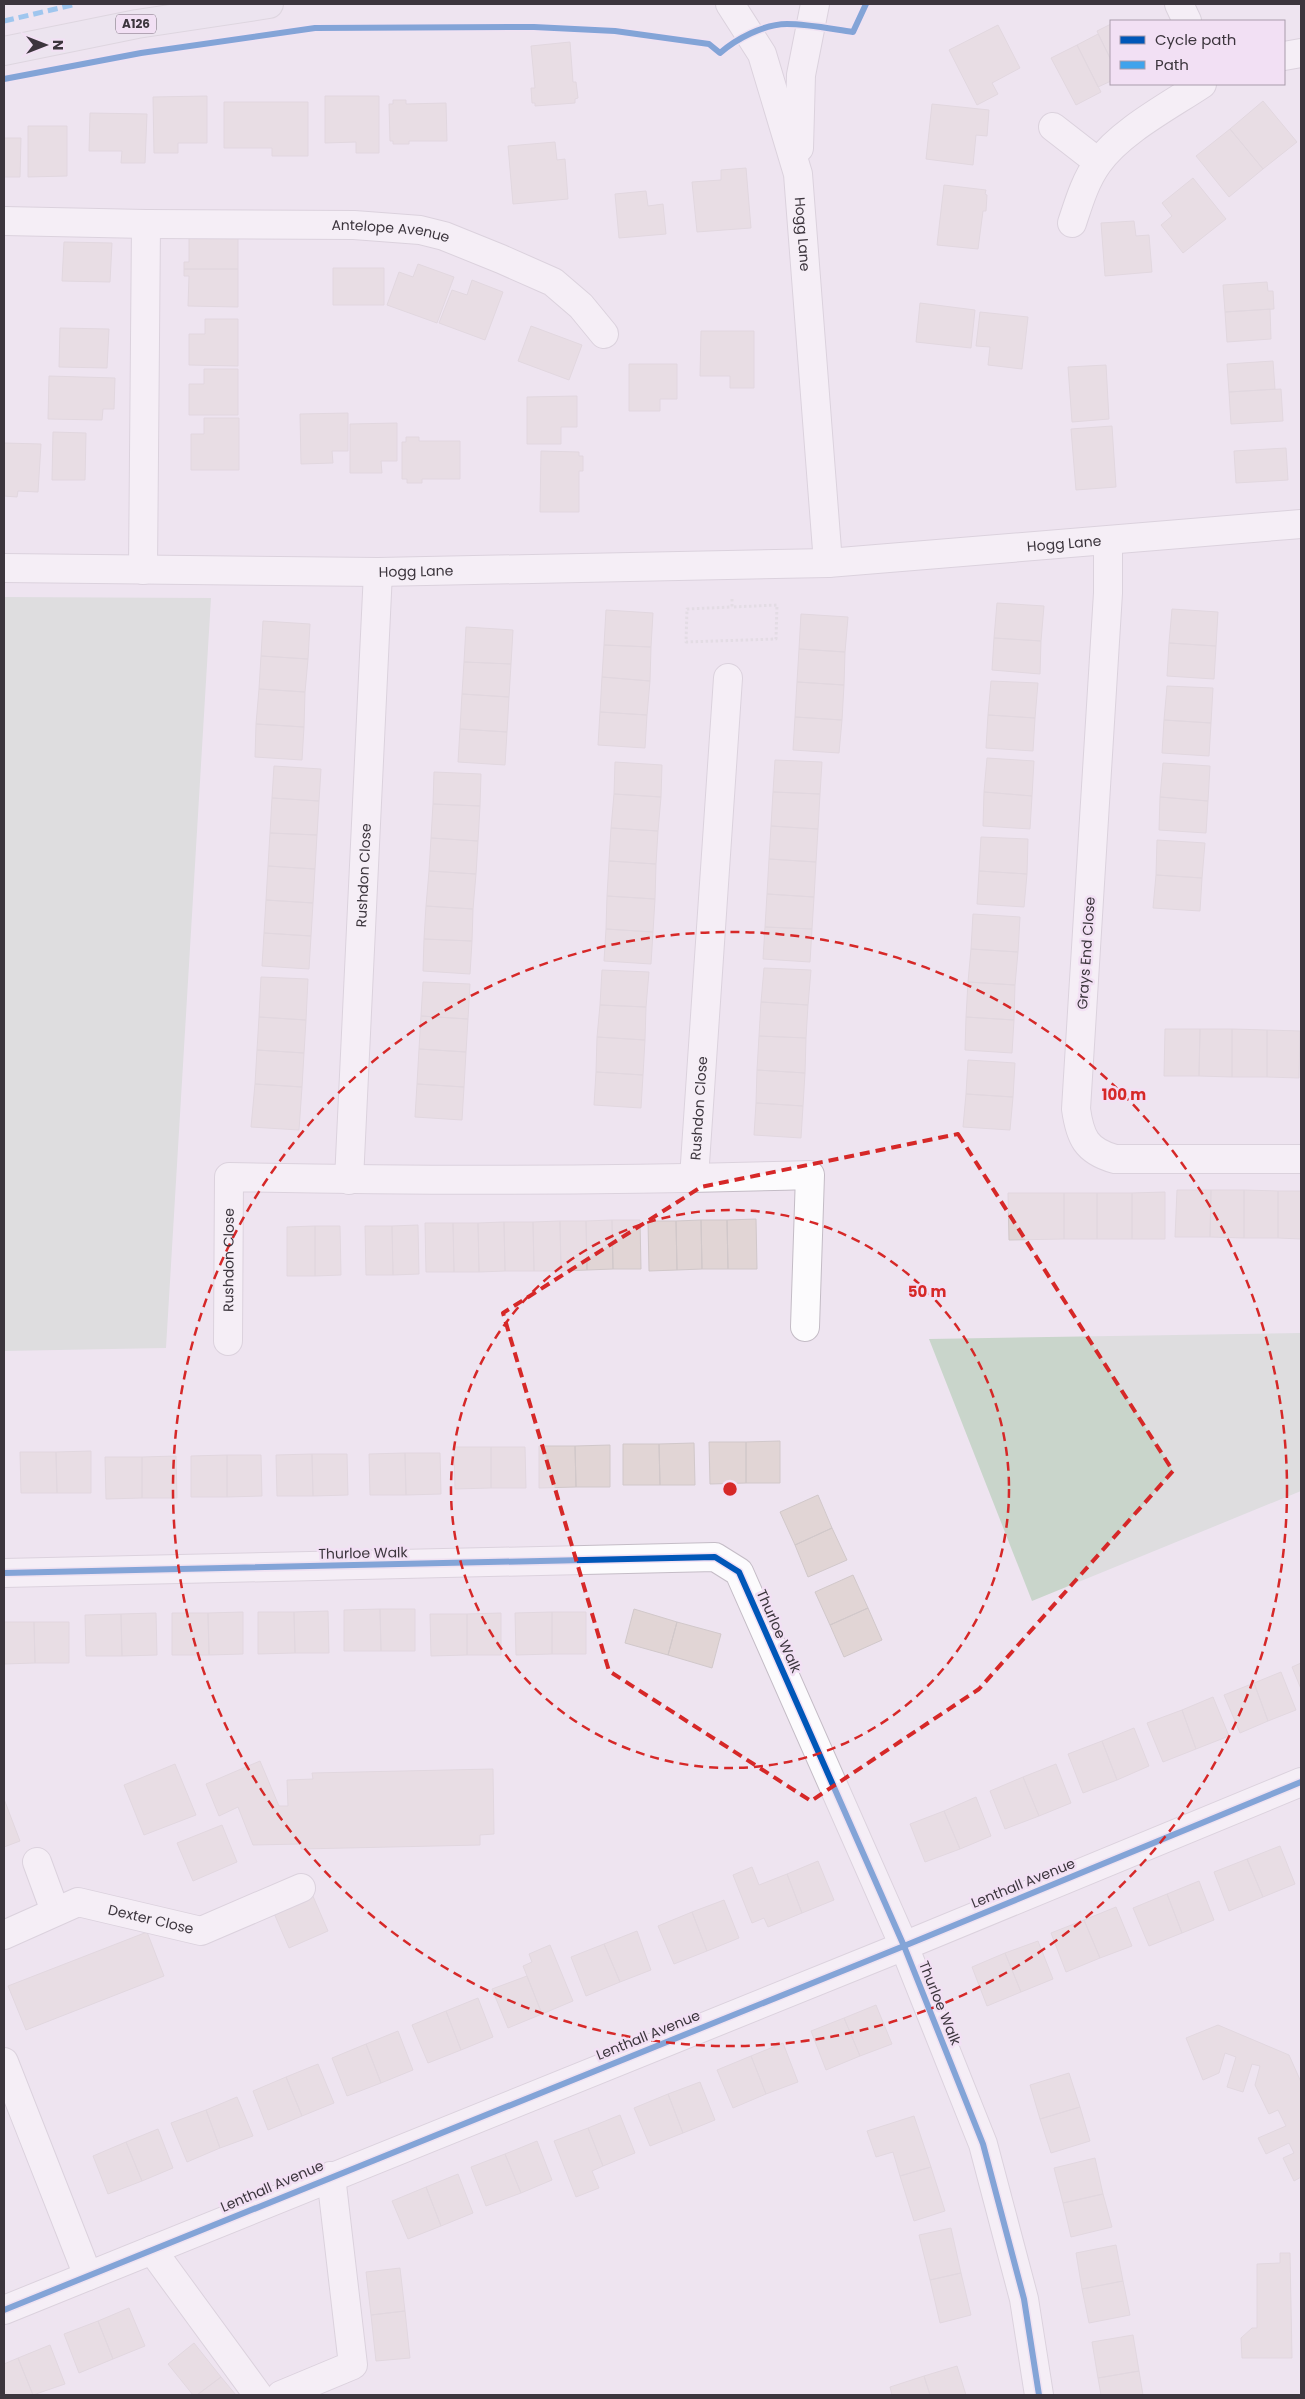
<svg xmlns="http://www.w3.org/2000/svg" width="1305" height="2399" font-family="Poppins,sans-serif">
<rect width="100%" height="100%" fill="#eee4f0"/>
<path fill="#c9d5cb" d="M4 597 211 598 166 1348 4 1351Z
M1301 1333V1491L1032 1601 929 1339Z"/>
<path fill="#e1d5d5" stroke="#d1c8ca" d="M1111 24V60L1097 31Z
M998 25 1020 68 992 83 998 94 977 105 949 50Z
M1098 34 1111 60V81L1098 87 1077 45Z
M570 42 573 82H576L578 98 575 99V103L535 106V103H532L531 88H535L531 46Z
M1077 45 1101 92 1076 105 1051 58Z
M207 96V143H178V153H154L153 97Z
M325 96H379V153H356V142L325 143Z
M393 100H406V104L446 103 447 141H409V144H393V141H390L389 104H393Z
M1263 101 1297 142 1263 169 1230 129Z
M224 102H308V156H272V148H224Z
M932 104 989 110 987 136 976 135 973 165 926 159Z
M90 113 147 114 145 163H121L122 151H89Z
M28 126H67V176L28 177Z
M1230 129 1263 169 1229 197 1196 156Z
M4 138H21L20 177H4Z
M555 142 557 160 565 159 568 199 513 204 508 146Z
M746 168 751 228 697 232 692 182 721 180V170Z
M1193 178 1226 219 1183 253 1161 225 1172 216 1162 203Z
M944 185 986 190 985 194 987 195 986 211H983L978 249 937 245Z
M646 191 648 206 663 204 666 234 619 238 615 194Z
M1134 221 1136 236 1149 235 1152 272 1105 276 1101 223Z
M189 235H238V269H184V262H189Z
M64 242 112 243 110 282 62 281Z
M418 264 454 277 437 323 387 305 399 272 413 277Z
M333 268H384V305H333Z
M184 269H238V307L188 306 189 276H184Z
M472 280 503 292 485 340 439 323 452 290 467 295Z
M1267 282 1268 291H1273L1274 309 1225 312 1223 285Z
M920 303 975 310 971 348 916 342Z
M1270 309 1271 339 1227 342 1225 312Z
M980 312 1028 317 1022 369 988 365 990 347 976 346Z
M205 319H238V366L189 365V334H205Z
M531 326 582 345 569 380 518 361Z
M60 328 109 329 107 368 59 367Z
M701 331H754V388H730V376H700Z
M1273 361 1275 389 1229 392 1227 364Z
M629 364H677V399H660V411H629Z
M1106 365 1109 419 1072 422 1068 367Z
M204 369H238V415H189V384H204Z
M49 376 115 378 114 409H103L102 420 48 419Z
M1281 389 1283 421 1231 424 1229 392Z
M577 396V427H561V444H527V397Z
M348 413V451H332L333 463 301 464 300 414Z
M204 418H239V470H191V434H204Z
M397 423V461H381L382 473H350V424Z
M1112 426 1116 487 1076 490 1071 429Z
M53 432 86 433 85 480H52Z
M406 437H419V441H460V479H422V483H407V479H402V442H406Z
M4 443 41 444 38 492 18 491 17 497 4 496Z
M1286 448 1288 480 1236 483 1234 451Z
M541 451 579 452V456H583V471H579V512H540Z
M997 603 1044 606 1041 641 994 638Z
M1172 609 1218 612 1216 646 1169 643Z
M606 610 653 613 651 647 604 645Z
M801 614 848 617 845 652 799 649Z
M263 621 310 624 308 659 261 656Z
M466 627 513 630 511 664 464 662Z
M994 638 1041 641 1040 674 992 670Z
M1169 643 1216 646 1214 679 1167 676Z
M604 645 651 647 650 681 602 677Z
M799 649 845 652 844 685 797 682Z
M261 656 308 659 305 692 259 689Z
M464 662 511 664 509 697 462 694Z
M602 677 650 681 647 715 600 712Z
M991 681 1038 683 1035 718 988 715Z
M797 682 844 685 842 720 795 717Z
M1167 686 1213 688 1211 723 1164 720Z
M259 689 305 692 304 727 256 724Z
M462 694 509 697 507 732 460 729Z
M600 712 647 715 645 748 598 745Z
M988 715 1035 718 1033 751 986 748Z
M795 717 842 720 839 753 793 750Z
M1164 720 1211 723 1209 756 1162 753Z
M256 724 304 727 302 760 255 757Z
M460 729 507 732 505 765 458 762Z
M987 758 1034 761 1032 796 984 792Z
M775 760 822 762 820 794 773 792Z
M615 762 662 765 661 797 614 794Z
M1163 763 1210 766 1208 801 1160 797Z
M274 766 321 769 319 801 272 798Z
M434 772 481 774 480 806 433 804Z
M773 792 820 794 818 829 771 826Z
M984 792 1032 796 1030 829 983 826Z
M614 794 661 797 658 831 611 828Z
M1160 797 1208 801 1206 833 1159 830Z
M272 798 319 801 317 835 270 833Z
M433 804 480 806 478 841 431 838Z
M771 826 818 829 816 862 769 859Z
M611 828 658 831 656 864 609 861Z
M270 833 317 835 315 869 268 866Z
M981 837 1028 839 1027 874 979 871Z
M431 838 478 841 476 874 429 871Z
M1157 840 1205 843 1202 878 1156 875Z
M769 859 816 862 814 897 767 894Z
M609 861 656 864 655 899 607 896Z
M268 866 315 869 313 903 266 900Z
M429 871 476 874 473 909 426 906Z
M979 871 1027 874 1024 907 977 904Z
M1156 875 1202 878 1200 911 1153 908Z
M767 894 814 897 812 929 765 927Z
M607 896 655 899 653 932 606 929Z
M266 900 313 903 311 936 264 933Z
M426 906 473 909 472 941 424 939Z
M973 914 1020 917 1018 952 971 949Z
M765 927 812 929 810 962 763 959Z
M606 929 653 932 651 964 604 961Z
M264 933 311 936 309 969 262 966Z
M424 939 472 941 470 974 423 971Z
M971 949 1018 952 1015 985 968 982Z
M764 968 811 970 808 1005 761 1002Z
M602 970 649 972 646 1007 600 1005Z
M261 977 308 979 306 1020 259 1017Z
M423 982 470 984 468 1019 421 1016Z
M968 982 1015 985 1014 1020 966 1017Z
M761 1002 808 1005 806 1038 759 1036Z
M600 1005 646 1007 645 1040 597 1037Z
M421 1016 468 1019 466 1052 419 1049Z
M259 1017 306 1020 304 1053 257 1050Z
M966 1017 1014 1020 1012 1053 965 1050Z
M1165 1029H1200L1199 1076H1164Z
M1200 1029H1232V1077L1199 1076Z
M1232 1029 1267 1030V1077H1232Z
M1267 1030 1300 1031 1299 1078 1267 1077Z
M759 1036 806 1038 805 1073 757 1070Z
M597 1037 645 1040 643 1075 596 1072Z
M419 1049 466 1052 464 1087 417 1084Z
M257 1050 304 1053 302 1087 255 1084Z
M968 1060 1015 1063 1013 1097 966 1094Z
M757 1070 805 1073 803 1106 756 1103Z
M596 1072 643 1075 641 1108 594 1105Z
M255 1084 302 1087 299 1130 251 1127Z
M417 1084 464 1087 462 1120 415 1117Z
M966 1094 1013 1097 1010 1130 963 1127Z
M756 1103 803 1106 801 1138 754 1135Z
M1177 1190H1211L1210 1237H1175Z
M1211 1190H1244V1238L1210 1237Z
M1244 1190 1278 1191V1238H1244Z
M1278 1191H1301V1239L1278 1238Z
M1165 1192V1239H1132V1193Z
M1008 1193H1064V1239L1009 1240Z
M1064 1193H1097V1239H1064Z
M1097 1193H1132V1239H1097Z
M756 1219 757 1269H728L727 1220Z
M612 1220 613 1269 587 1270 586 1221Z
M612 1220H640L641 1269H613Z
M701 1220 702 1269 677 1270 676 1221Z
M701 1220H727L728 1269H702Z
M560 1221 561 1271H534L533 1222Z
M560 1221H586L587 1270 561 1271Z
M648 1221H676L677 1270 649 1271Z
M504 1222 505 1271 479 1272 478 1223Z
M504 1222H533L534 1271H505Z
M425 1223H453L454 1272H426Z
M453 1223H478L479 1272H454Z
M418 1225 419 1274 393 1275 392 1226Z
M315 1226V1276H287V1227Z
M315 1226H340L341 1275 315 1276Z
M365 1226H392L393 1275H366Z
M780 1441V1483H746V1442Z
M709 1442H746V1483L710 1484Z
M694 1443 695 1485H660L659 1444Z
M623 1444H659L660 1485H623Z
M610 1445V1487H576L575 1446Z
M539 1446H575L576 1487 539 1488Z
M454 1447H491V1488L455 1489Z
M491 1447H525L526 1488H491Z
M91 1451V1493H57L56 1452Z
M20 1452H56L57 1493H21Z
M405 1453 406 1495H370L369 1454Z
M405 1453H440L441 1494 406 1495Z
M312 1454 313 1496H277L276 1455Z
M312 1454H347L348 1495 313 1496Z
M227 1455V1497H191V1456Z
M227 1455H261L262 1496 227 1497Z
M176 1456 177 1498H142V1457Z
M105 1457H142V1498L106 1499Z
M818 1495 832 1528 795 1545 780 1512Z
M832 1528 847 1560 808 1577 795 1545Z
M853 1575 868 1608 830 1625 815 1592Z
M868 1608 882 1640 844 1657 830 1625Z
M380 1609 381 1651H344V1610Z
M380 1609H415V1651H381Z
M634 1609 677 1622 668 1655 625 1643Z
M328 1611 329 1653H295L294 1612Z
M243 1612V1654L209 1655 208 1613Z
M258 1612H294L295 1653 258 1654Z
M552 1612V1654L516 1655 515 1613Z
M552 1612H586V1654H552Z
M156 1613 157 1655 122 1656 121 1614Z
M172 1613H208L209 1655H172Z
M501 1613V1655H467V1614Z
M121 1614 122 1656H86L85 1615Z
M430 1614H467V1655L431 1656Z
M4 1622H34L35 1663 4 1664Z
M34 1622H69V1663H35Z
M677 1622 721 1634 712 1668 668 1655Z
M1301 1663V1689L1292 1667Z
M1281 1672 1296 1710 1268 1721 1254 1683Z
M1254 1683 1268 1721 1240 1733 1224 1695Z
M1213 1697 1229 1736 1196 1749 1182 1710Z
M1182 1710 1196 1749 1163 1762 1147 1723Z
M1134 1728 1149 1766 1117 1780 1102 1741Z
M1102 1741 1117 1780 1083 1793 1068 1754Z
M260 1761 279 1806H288L287 1780 313 1779 312 1773 493 1769 494 1834 480 1835V1845L301 1849V1844L253 1845 238 1807 219 1816 206 1784Z
M175 1764 196 1815 144 1835 124 1785Z
M1056 1764 1071 1803 1039 1816 1023 1777Z
M1023 1777 1039 1816 1005 1829 990 1791Z
M976 1797 991 1836 960 1849 944 1811Z
M4 1799 20 1841 4 1847Z
M944 1811 960 1849 925 1862 910 1824Z
M222 1825 237 1862 193 1881 177 1843Z
M1280 1846 1295 1884 1263 1897 1247 1859Z
M1247 1859 1263 1897 1229 1911 1214 1872Z
M818 1861 834 1900 802 1913 787 1874Z
M752 1867 759 1885 787 1874 802 1913 768 1927 764 1918 752 1923 733 1875Z
M1199 1881 1214 1920 1182 1933 1167 1894Z
M312 1894 328 1931 289 1948 273 1911Z
M1167 1894 1182 1933 1149 1946 1133 1908Z
M724 1900 739 1938 707 1951 692 1912Z
M1116 1907 1132 1946 1100 1958 1084 1920Z
M692 1912 707 1951 674 1964 658 1926Z
M1084 1920 1100 1958 1066 1972 1051 1933Z
M637 1931 651 1970 620 1982 604 1944Z
M147 1932 164 1976 26 2030 8 1986Z
M1038 1941 1053 1979 1021 1992 1005 1953Z
M604 1944 620 1982 586 1996 571 1957Z
M550 1945 573 2001 542 2014 523 1966 532 1962 529 1954Z
M1005 1953 1021 1992 987 2006 972 1967Z
M527 1976 542 2014 508 2028 492 1989Z
M478 1998 493 2037 461 2050 446 2011Z
M876 2005 892 2044 860 2056 844 2018Z
M446 2011 461 2050 428 2063 412 2025Z
M844 2018 860 2056 826 2070 811 2031Z
M1218 2025 1289 2055 1301 2082V2177L1294 2181 1283 2158 1294 2153 1289 2143 1266 2154 1258 2138 1286 2126 1278 2110 1269 2114 1255 2085 1260 2066 1252 2064 1243 2092 1227 2087 1236 2057 1225 2053 1219 2073 1203 2080 1186 2038Z
M398 2031 413 2070 381 2083 366 2044Z
M783 2043 798 2082 766 2094 751 2056Z
M366 2044 381 2083 347 2096 332 2058Z
M751 2056 766 2094 733 2108 717 2070Z
M318 2064 334 2103 302 2116 286 2077Z
M1069 2073 1080 2107 1040 2119 1030 2085Z
M286 2077 302 2116 268 2130 253 2091Z
M700 2082 715 2120 683 2133 668 2094Z
M668 2094 683 2133 650 2146 634 2108Z
M237 2097 253 2136 220 2148 206 2110Z
M1080 2107 1090 2141 1051 2153 1040 2119Z
M206 2110 220 2148 187 2162 171 2123Z
M620 2115 635 2153 603 2166 588 2128Z
M914 2116 931 2167 900 2176 893 2152 876 2157 867 2131Z
M588 2128 603 2166 592 2171 599 2188 576 2197 554 2141Z
M158 2129 173 2168 142 2181 126 2142Z
M537 2141 552 2180 521 2193 505 2154Z
M126 2142 142 2181 108 2194 93 2156Z
M505 2154 521 2193 486 2206 471 2167Z
M1095 2158 1103 2194 1063 2203 1054 2168Z
M931 2167 945 2211 914 2221 900 2176Z
M458 2174 473 2213 441 2226 426 2187Z
M426 2187 441 2226 408 2239 392 2201Z
M1103 2194 1112 2227 1071 2237 1063 2203Z
M951 2228 961 2273 930 2280 919 2235Z
M1116 2245 1123 2281 1082 2289 1076 2253Z
M1280 2253H1290L1292 2358H1242L1241 2338 1252 2328H1257V2264L1280 2263Z
M400 2268 405 2311 371 2315 366 2272Z
M961 2273 971 2315 940 2323 930 2280Z
M1123 2281 1130 2315 1089 2323 1082 2289Z
M129 2308 145 2346 113 2359 98 2321Z
M405 2311 410 2358 376 2361 371 2315Z
M98 2321 113 2359 79 2373 64 2334Z
M1133 2335 1139 2371 1098 2378 1092 2342Z
M194 2343 221 2377 197 2395H193L168 2364Z
M50 2345 65 2384 33 2395 18 2358Z
M18 2358 33 2395H4V2364Z
M957 2366 966 2395H930L924 2376Z
M1139 2371 1143 2395H1101L1098 2378Z
M924 2376 930 2395H892L890 2387Z
M221 2377 236 2395H197Z"/>
<g fill="none" stroke-linecap="round" stroke-linejoin="round">
<g stroke="#c4bcc6" stroke-width="30">
<g id="minor">
<path id="s1" d="M730 4 762 54 798 174 828 563"/>
<path d="M1179 4 1187 21"/>
<path d="M1284 56 1301 53"/>
<path d="M1053 127 1098 162"/>
<path d="M799 148 801 75 815 4"/>
<path d="M4 221 146 224 143 570"/>
<path d="M1072 223C1079 202 1085 181 1098 163 1121 131 1169 106 1202 84"/>
<path id="s2" d="M146 224 354 225 420 230 444 236 501 259 553 282 581 306 604 334"/>
<path d="M1108 542V593L1076 1109C1080 1137 1086 1151 1115 1159H1301"/>
<path id="s3" d="M4 568 378 572 828 563 1301 524"/>
<path id="s4" d="M694 1178 728 678"/>
<path id="s5" d="M349 1180 378 572"/>
<path id="s6" d="M228 1341 229 1177C423 1181 617 1181 810 1175L805 1327"/>
<path d="M4 1573 715 1557 739 1572 904 1946 983 2144 1024 2299 1039 2395"/>
<path d="M37 1862 55 1911"/>
<path id="s7" d="M4 1935 78 1902 201 1931 301 1888"/>
<path d="M4 2062 88 2276"/>
<path d="M152 2250 258 2395"/>
<path d="M4 2310 904 1946 1301 1782"/>
<path d="M281 2395 353 2365 331 2176"/>
</g>
</g>
<g stroke="#cac5cb" stroke-width="30">
<path id="major" d="M4 51 137 24 269 4"/>
</g>
<path stroke="#d5d3d6" stroke-width="3" stroke-dasharray="2.5 2.5" stroke-linecap="butt" d="M732 599V607L777 605 776 639 686 642 687 609 732 607"/>
<use href="#minor" stroke="#fcfbfd" stroke-width="28"/>
<use href="#major" stroke="#e8e5ed" stroke-width="28"/>
<path stroke="#3fa3ec" stroke-width="5" stroke-dasharray="10 5" stroke-linecap="butt" d="M4 21 77 4"/>
<g stroke="#f2e0f4" stroke-width="9">
<path id="cycleway" d="M4 79 141 53 315 28 534 27 615 31 709 44 720 53C736 39 764 24 787 24 808 24 832 29 853 32L866 4
M4 1573 715 1557 739 1572 904 1946 983 2144 1024 2299 1039 2395
M4 2310 904 1946 1301 1782"/>
</g>
<use href="#cycleway" stroke="#0057b8" stroke-width="6"/>
</g>
<path d="M0 0H1305V2399H0ZM958 1134 1173 1471 979 1689 811 1801 609 1671 503 1313 701 1187Z" fill="#eee4f0" fill-opacity=".55" fill-rule="evenodd"/>
<path fill="none" stroke="#d62828" stroke-width="4" stroke-dasharray="10 6" stroke-linejoin="round" d="M958 1134 1173 1471 979 1689 811 1801 609 1671 503 1313 701 1187Z"/>
<g fill="none" stroke="#d62828" stroke-width="2.5" stroke-dasharray="9 6">
<circle cx="730" cy="1489" r="279"/>
<circle cx="730" cy="1489" r="557"/>
</g>
<g text-anchor="middle" stroke-width="5" stroke-linejoin="round" paint-order="stroke">
<rect fill="#f2e0f4" stroke="#736874" stroke-width="1" x="116" y="14.5" width="40" height="19" rx="4"/>
<g font-size="12" font-weight="bold" fill="#3c353d">
<text x="136" y="28">A126</text>
</g>
<g font-size="14" fill="#3c353d" stroke="#f2e0f4">
<text dy="5" stroke="none"><textPath href="#s2" startOffset="245">Antelope Avenue</textPath></text>
<text dy="5" stroke="none"><textPath href="#s1" startOffset="245">Hogg Lane</textPath></text>
<text dy="5" stroke="none"><textPath href="#s3" startOffset="1061">Hogg Lane</textPath></text>
<text dy="5" stroke="none"><textPath href="#s3" startOffset="412">Hogg Lane</textPath></text>
<text dy="5" stroke="none"><textPath href="#s5" startOffset="305">Rushdon Close</textPath></text>
<text transform="translate(1086 953) rotate(-86)" y="5">Grays End Close</text>
<text dy="5" stroke="none"><textPath href="#s4" startOffset="70">Rushdon Close</textPath></text>
<text dy="5" stroke="none"><textPath href="#s6" startOffset="81">Rushdon Close</textPath></text>
<text transform="translate(363 1553) rotate(-1)" y="5">Thurloe Walk</text>
<text transform="translate(779 1631) rotate(66)" y="5">Thurloe Walk</text>
<text transform="translate(1023 1883) rotate(-22)" y="5">Lenthall Avenue</text>
<text dy="5" stroke="none"><textPath href="#s7" startOffset="156">Dexter Close</textPath></text>
<text transform="translate(940 2003) rotate(68)" y="5">Thurloe Walk</text>
<text transform="translate(648 2035) rotate(-22)" y="5">Lenthall Avenue</text>
<text transform="translate(272 2186) rotate(-23)" y="5">Lenthall Avenue</text>
</g>
</g>
<circle cx="730" cy="1489" r="8" fill="#d62828" stroke="#f2e0f4" stroke-width="2.5"/>
<g font-size="15" text-anchor="middle" font-weight="bold" fill="#d62828" stroke="#f2e0f4" stroke-width="5" stroke-linejoin="round" paint-order="stroke">
<text x="1124" y="1100">100 m</text>
<text x="927" y="1297">50 m</text>
</g>
<rect width="1305" height="2399" fill="none" stroke="#3c353d" stroke-width="10"/>
<rect x="1110" y="20" width="175" height="65" fill="#f2e0f4" stroke="#a99cab"/>
<rect x="1120" y="36" width="25" height="8" fill="#0057b8" stroke="#a99cab"/>
<text x="1155" y="45" font-size="15" fill="#3c353d">Cycle path</text>
<rect x="1120" y="61" width="25" height="8" fill="#3fa3ec" stroke="#a99cab"/>
<text x="1155" y="70" font-size="15" fill="#3c353d">Path</text>
<g transform="translate(45 45) rotate(90)" stroke="#f2e0f4" stroke-width="4" paint-order="stroke">
<path d="M0-4L9 19L0 12L-9 19Z" fill="#3c353d"/>
<text y="-8" font-size="14" font-weight="bold" text-anchor="middle" fill="#3c353d">N</text>
</g>
</svg>
